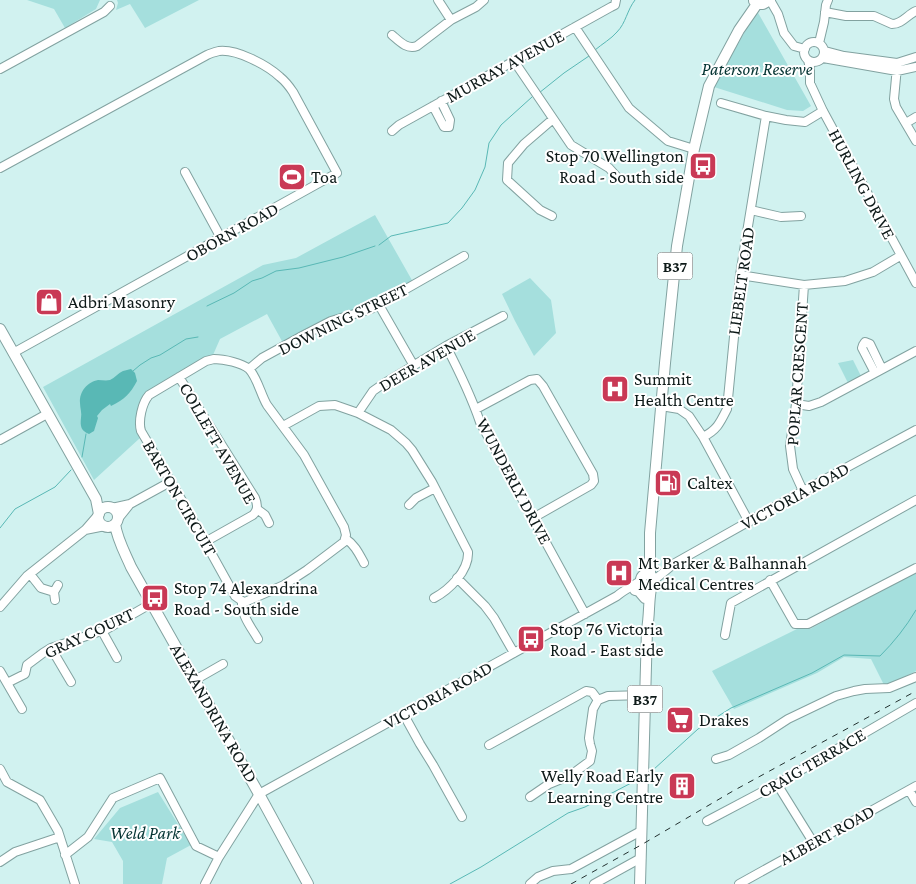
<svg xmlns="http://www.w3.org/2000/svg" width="916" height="884" font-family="'Crimson Pro',serif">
<rect width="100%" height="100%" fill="#d1f2f0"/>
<path fill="#a5dfdd" d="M27 0H100L96 9 65 28 54 9Z
M117 0H199L145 28 130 4 116 10 118 3Z
M757 11 811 106 803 111 787 110 714 87 718 78Z
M375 215 413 282 369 305 328 318 283 343 267 314 220 339 213 355 145 393 143 397 135 423V427L140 438 94 480 43 387 263 265 296 258Z
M530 278 551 300 556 333 534 356 515 321 502 294Z
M853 360 861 376 848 383 838 363Z
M916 572V671L885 687 871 659 844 657 817 673 734 709 712 671 799 628 810 629Z
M158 792 191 845 167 858 162 884H123V861L112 842 94 839 120 808Z"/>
<path fill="#59b8b5" d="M131 369 135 373 137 381C130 394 125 399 111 406L110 404 102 410 97 416 98 418 94 431 89 434C81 431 80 426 81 418 82 413 80 408 80 403 79 391 88 382 98 380 102 380 106 381 110 380 115 378 118 373 123 371 126 370 128 370 131 369Z"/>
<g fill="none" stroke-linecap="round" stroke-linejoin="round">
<path stroke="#59b8b5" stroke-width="1" d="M595 50C602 44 611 39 617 32 626 23 627 10 635 0
M539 93 564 73 589 56
M379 245 391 236 448 223 462 208 475 190 485 167 489 143 501 125 532 97
M207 306 234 293 252 281 262 278 276 271 299 268 343 257 375 246
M133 371 140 365 151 358 160 355 186 339 198 337
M82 457 86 434
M0 528 15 509 55 487 71 470
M647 774 653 770 698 729 731 708 812 673 844 655 880 656C894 642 906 627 916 610
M450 884 481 867 568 813 585 807 637 780"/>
<g stroke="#82a2a0" stroke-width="10">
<path id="minor" d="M438 0 451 20
M770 0 778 14 784 33 794 46 805 49
M825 12 846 16H874L892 24C902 24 907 15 916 11
M575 27 629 108 668 141 694 149
M392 35C399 41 407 50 417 46L451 20 476 7 484 0
M804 52a10 10 0 1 1 20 0a10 10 0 1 1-20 0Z
M819 43 824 22 826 5 828 0
M825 51 844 56 897 63 916 57
M823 58 897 71 916 67
M808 60 810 68V83L823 111 916 283
M514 61 571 145 609 168 618 178
M897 67 894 99 896 107 916 141
M0 69 104 12 110 6
M721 103 766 116 786 120 805 122 823 111
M433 106 444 127H449L450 120 441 101
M906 123 916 117
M392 131 399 125 611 7 615 5 616 0
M0 168 207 55C211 53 215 52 219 51 237 49 267 65 280 77 285 81 289 86 293 92L337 173 13 353
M185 172 221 238
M751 210 781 217 801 216
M552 216 540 210 507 180 508 163 524 144 553 119
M740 275 804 285 845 281 873 272 900 256
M379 305 414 366
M446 346C459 371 471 396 480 422L585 614
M214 359C224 359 242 363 249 369 257 377 261 395 267 405L304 455 344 527 346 535 344 542 307 570 284 585 245 602 242 601 235 596 184 504 141 431C138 421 142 403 149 395L206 361Z
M249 369 262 358 304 335 331 321 371 309 464 256
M875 373 862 348 863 345 865 342 870 344 882 369
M179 377 255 498C258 505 258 510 253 515L205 542
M796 404 809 406 821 402 916 351
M661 406 679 409 689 416 703 437 749 522
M476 409 530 380 537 379 543 386 593 474 594 481 591 485 533 518
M358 413 373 391 383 384 446 346 503 316
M283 426 319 406 335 405 358 413 391 430 406 443 412 450 432 482 468 552C469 571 449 590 434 598
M703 437C717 430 720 423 727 409L740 275 766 116
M0 440 47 414
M803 491 793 469 790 446 796 404 804 285
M409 505 416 498 435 488
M112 508 130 504 170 482
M257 509 265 515 269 523
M118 519 130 504
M85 530 105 526
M346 539C355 545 359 554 364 563
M30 574 41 588 54 592
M457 578 485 606 494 618 514 653
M770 580 795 624H808L916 568
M653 581 675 563 803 491 916 430
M55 600 54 592 58 585
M242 601C241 615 251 627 258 639
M0 607 27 576 85 530 98 515
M102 631 117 658
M725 635 731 603 916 500
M51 648 71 682
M0 671 22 709
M195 680 223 664
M7 683 25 674 27 665 43 653 51 648 107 629 152 603
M404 715 420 744 433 765 462 817
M489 745 586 691 592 692 598 700
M716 759 729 755 759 738 788 719 836 696 854 691 865 689 889 688 916 677
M0 769 7 782 40 800 58 831 75 884
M777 784 813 842
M909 790 916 802
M530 797 549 784 571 775 590 761 592 751 590 744 589 738 593 709 598 700 608 696 645 695
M707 821 777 784 916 703
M65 855 88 837 113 798 160 778 196 846 219 857
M0 862 15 852 60 837
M205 884 219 857 259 794 617 596C625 589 634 586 641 580
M530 884 538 877 553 871 571 869 641 831
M594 884 641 858
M739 884 916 786"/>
</g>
<g stroke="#82a2a0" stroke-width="12">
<path id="major" d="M754 1 757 4H763L770 0
M0 329 96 499 99 514
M98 517a10 10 0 1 1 20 0a10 10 0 1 1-20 0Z
M115 524C117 539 125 553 131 567L259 794 308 884
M641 580a6 6 0 1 1 12 0a6 6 0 1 1-12 0Z
M650 575V533L665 363 677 246 694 149 709 86 739 30 757 4
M635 590 639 591 645 598
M640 884 647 629C650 614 648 599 652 584"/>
</g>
<use href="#minor" stroke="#fff" stroke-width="8"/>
<use href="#major" stroke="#fff" stroke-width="10"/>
<path stroke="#243231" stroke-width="1" stroke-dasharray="6 6" stroke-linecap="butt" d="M571 884 641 845 733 791 916 691"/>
</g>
<defs>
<g id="bus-square" transform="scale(1.4375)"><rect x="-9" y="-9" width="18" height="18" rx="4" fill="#c93955" stroke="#fff"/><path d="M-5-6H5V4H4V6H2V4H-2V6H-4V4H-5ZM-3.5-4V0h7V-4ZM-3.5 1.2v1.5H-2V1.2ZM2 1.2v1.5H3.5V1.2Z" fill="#fff"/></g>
<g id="stadium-square" transform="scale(1.4375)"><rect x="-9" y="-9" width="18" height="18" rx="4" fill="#c93955" stroke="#fff"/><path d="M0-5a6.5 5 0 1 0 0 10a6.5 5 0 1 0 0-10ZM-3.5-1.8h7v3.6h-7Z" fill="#fff"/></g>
<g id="shop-square" transform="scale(1.4375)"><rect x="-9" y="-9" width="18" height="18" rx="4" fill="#c93955" stroke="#fff"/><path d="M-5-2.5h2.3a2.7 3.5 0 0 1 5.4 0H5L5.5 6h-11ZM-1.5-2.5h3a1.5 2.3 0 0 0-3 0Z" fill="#fff"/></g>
<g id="hospital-square" transform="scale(1.4375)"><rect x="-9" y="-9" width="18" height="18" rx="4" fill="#c93955" stroke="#fff"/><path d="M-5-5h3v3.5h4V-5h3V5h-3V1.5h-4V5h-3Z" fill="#fff"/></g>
<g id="fuel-square" transform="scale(1.4375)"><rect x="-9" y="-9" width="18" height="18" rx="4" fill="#c93955" stroke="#fff"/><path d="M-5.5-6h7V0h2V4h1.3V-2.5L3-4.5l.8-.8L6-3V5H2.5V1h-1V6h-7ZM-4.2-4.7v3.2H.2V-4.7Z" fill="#fff"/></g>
<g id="supermarket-square" transform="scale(1.4375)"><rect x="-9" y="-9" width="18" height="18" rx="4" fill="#c93955" stroke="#fff"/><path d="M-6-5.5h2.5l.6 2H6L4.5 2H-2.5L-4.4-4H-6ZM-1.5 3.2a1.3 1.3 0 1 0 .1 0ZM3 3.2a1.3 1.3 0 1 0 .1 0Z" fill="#fff"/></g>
<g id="building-square" transform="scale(1.4375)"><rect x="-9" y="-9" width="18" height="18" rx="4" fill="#c93955" stroke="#fff"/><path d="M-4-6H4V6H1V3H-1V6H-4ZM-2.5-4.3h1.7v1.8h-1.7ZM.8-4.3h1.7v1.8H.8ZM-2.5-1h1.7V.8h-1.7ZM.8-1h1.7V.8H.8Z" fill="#fff"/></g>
</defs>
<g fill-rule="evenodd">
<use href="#bus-square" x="703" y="166"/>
<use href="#stadium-square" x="292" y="177"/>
<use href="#shop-square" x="49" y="302"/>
<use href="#hospital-square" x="615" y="389"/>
<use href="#fuel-square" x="668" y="483"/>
<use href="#hospital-square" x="619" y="573"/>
<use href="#bus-square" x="155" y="598"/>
<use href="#bus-square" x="531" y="639"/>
<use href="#supermarket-square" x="680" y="720"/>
<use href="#building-square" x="682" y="786"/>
</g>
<g text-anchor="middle" stroke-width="4" stroke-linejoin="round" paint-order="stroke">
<g fill="#fff" stroke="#565f5e" stroke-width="1">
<rect x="657.5" y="252.5" width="35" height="27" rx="4"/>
<rect x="627.5" y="685.5" width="35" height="27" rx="4"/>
</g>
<g font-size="16" font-weight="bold" fill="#0e1a19">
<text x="675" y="272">B37</text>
<text x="645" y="705">B37</text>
</g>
<g font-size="18" fill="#0e1a19" stroke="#fff">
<text transform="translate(505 66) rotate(-29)" y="6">MURRAY AVENUE</text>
<text transform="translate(862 184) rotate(62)" y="6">HURLING DRIVE</text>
<text transform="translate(232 232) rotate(-29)" y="6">OBORN ROAD</text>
<text transform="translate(741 281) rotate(-82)" y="6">LIEBELT ROAD</text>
<text transform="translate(343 319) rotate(-26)" y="6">DOWNING STREET</text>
<text transform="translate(427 360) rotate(-30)" y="6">DEER AVENUE</text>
<text transform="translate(797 374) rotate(-86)" y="6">POPLAR CRESCENT</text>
<text transform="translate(218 443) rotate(60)" y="6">COLLETT AVENUE</text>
<text transform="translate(514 481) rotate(62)" y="6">WUNDERLY DRIVE</text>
<text transform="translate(795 496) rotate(-29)" y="6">VICTORIA ROAD</text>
<text transform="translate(180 498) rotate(60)" y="6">BARTON CIRCUIT</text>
<text transform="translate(89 633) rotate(-25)" y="6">GRAY COURT</text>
<text transform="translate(438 695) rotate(-29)" y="6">VICTORIA ROAD</text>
<text transform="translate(214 713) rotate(60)" y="6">ALEXANDRINA ROAD</text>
<text transform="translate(812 763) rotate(-30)" y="6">CRAIG TERRACE</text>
<text transform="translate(827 835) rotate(-29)" y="6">ALBERT ROAD</text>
</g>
<g font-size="18" font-style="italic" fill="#053433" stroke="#fff">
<text x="757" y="75">Paterson Reserve</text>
<text x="145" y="839">Weld Park</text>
</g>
<g font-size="18" fill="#0e1a19" stroke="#fff" text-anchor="start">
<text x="684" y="162" text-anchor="end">Stop 70 Wellington<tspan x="684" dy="21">Road - South side</tspan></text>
<text x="311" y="183">Toa</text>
<text x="68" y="308">Adbri Masonry</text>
<text x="634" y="385">Summit<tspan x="634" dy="21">Health Centre</tspan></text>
<text x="687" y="489">Caltex</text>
<text x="638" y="569">Mt Barker &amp; Balhannah<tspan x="638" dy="21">Medical Centres</tspan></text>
<text x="174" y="594">Stop 74 Alexandrina<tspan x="174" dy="21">Road - South side</tspan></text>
<text x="550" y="635">Stop 76 Victoria<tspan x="550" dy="21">Road - East side</tspan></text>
<text x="699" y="726">Drakes</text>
<text x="663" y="782" text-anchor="end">Welly Road Early<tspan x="663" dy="21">Learning Centre</tspan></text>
</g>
</g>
</svg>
